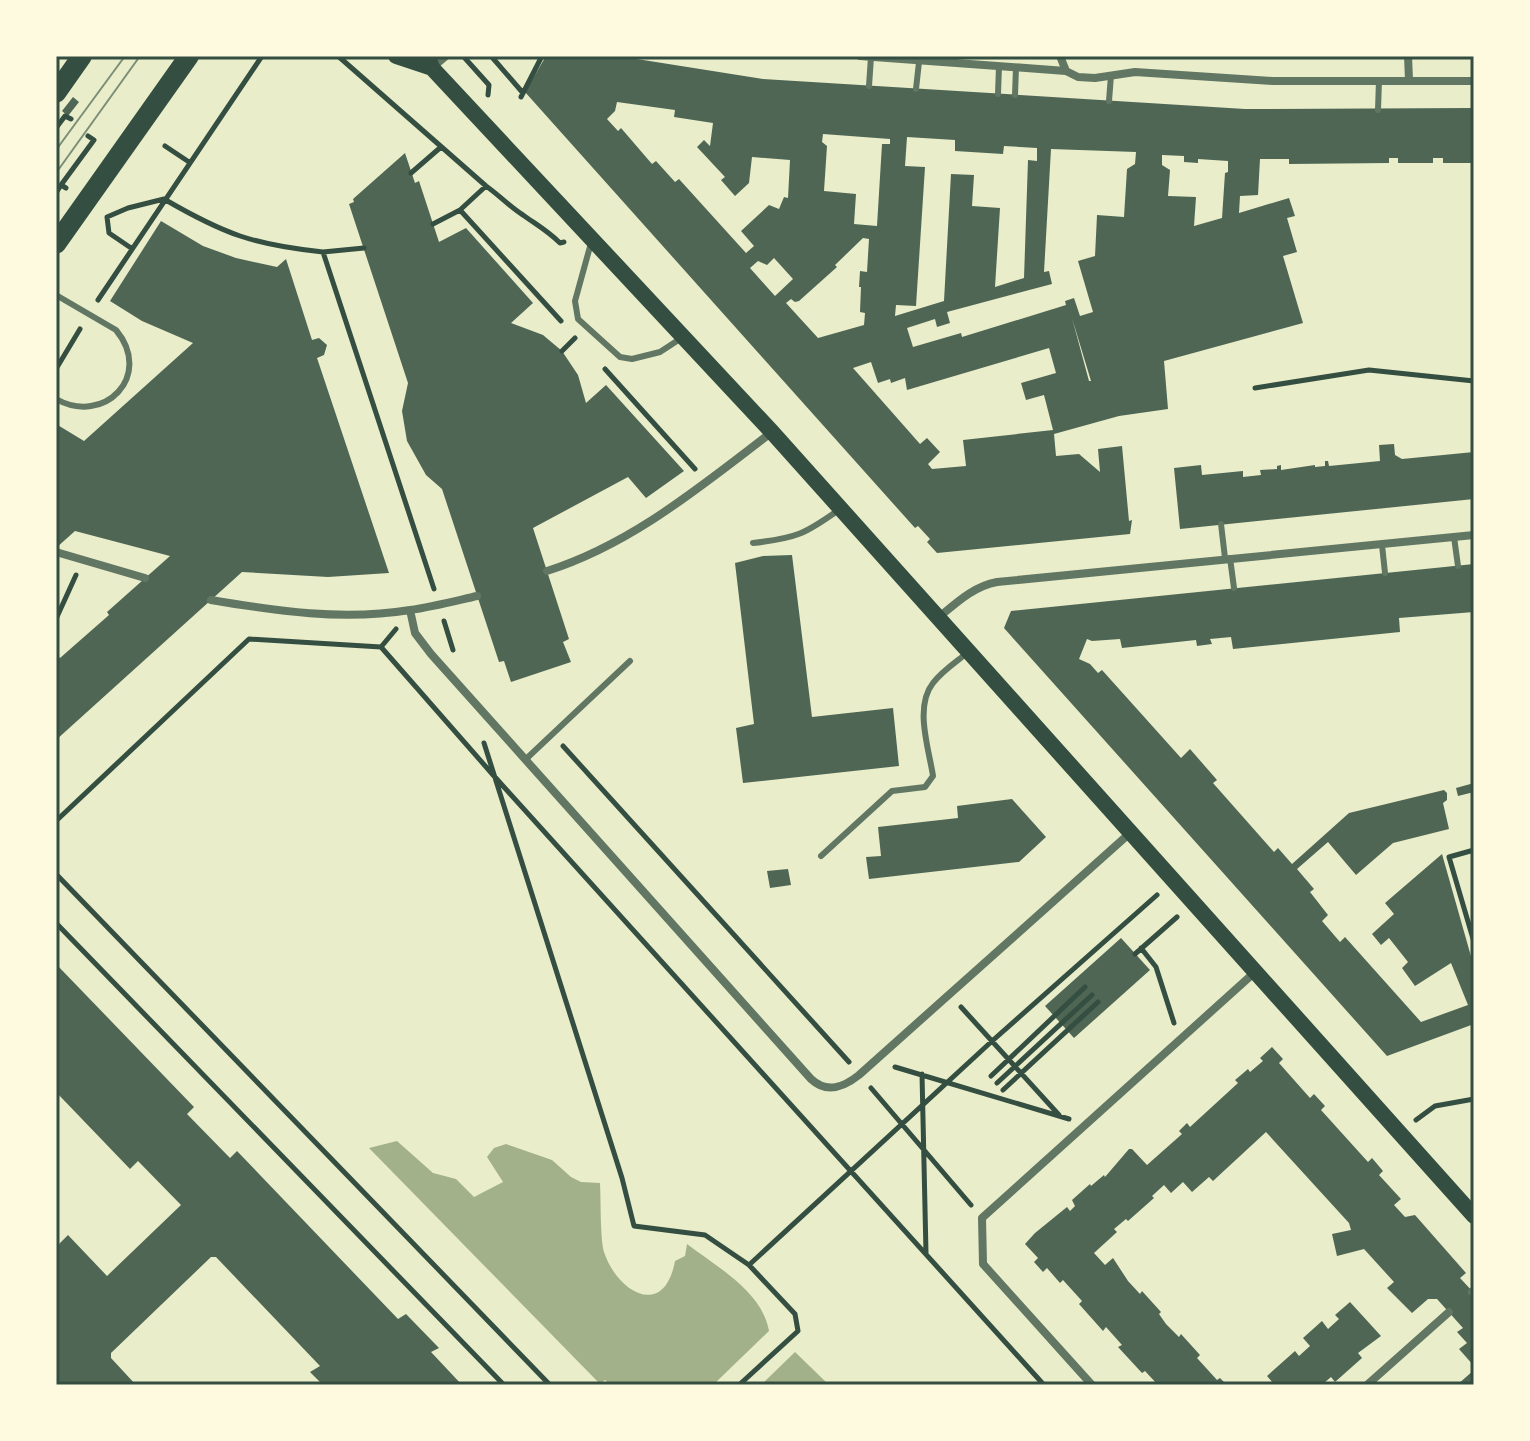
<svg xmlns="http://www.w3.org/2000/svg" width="1530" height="1441" font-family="Merriweather,serif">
<rect width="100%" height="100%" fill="#e9edc9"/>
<path fill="#a3b18a" d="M397 1141 433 1173 456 1179 474 1197 503 1182 487 1157 494 1148 506 1144 552 1160 571 1177 581 1182 600 1183C601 1201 600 1237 604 1252 617 1292 664 1320 675 1261L685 1256 687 1244C717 1267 762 1291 769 1331L713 1385H611L605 1380 600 1384 369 1148Z
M795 1352 826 1382 860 1385H761Z"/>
<path fill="#4f6655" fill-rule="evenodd" d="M546 56H618L763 79 1245 109 1473 108 1474 163H1443V158H1433V163H1398V158H1389V163L1289 164V159H1260L1258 195 1240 196 1239 213 1289 198 1295 216 1287 218 1297 252 1283 256 1303 323 1164 361 1168 409 1119 416 1054 434 1056 456 1079 454 1100 472 1098 449 1122 446 1129 521 1132 520 1130 534 937 553 927 542 930 539 918 526 915 528 525 92ZM617 102 675 110 674 117 713 123 710 146 704 140 697 147 725 177 721 180 735 196 749 183 752 157 790 160 788 198 784 197 779 209 769 205 741 231 754 246 746 253 679 179 675 182 656 161 652 164 621 128 618 131 607 119 615 111ZM823 134 890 139V144H882L877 226 854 224 856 194 824 191 827 146 822 142ZM907 137 955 140V151L1003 154 1004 146 1037 148V161L1028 160 1024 278 995 287 1000 208 972 206 974 175 951 174 944 301 895 316 896 305 916 306 925 167 905 166ZM1051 149 1136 152 1135 164 1127 169 1124 217 1097 215 1095 256 1078 261 1093 312 1080 316 1074 298 1065 301 1066 305 962 337 961 333 913 347 907 328 935 319 937 327 950 323 947 312 1052 284 1049 271 1044 272ZM1162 155 1184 156V162L1198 163V159L1228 161V172L1225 173 1222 218 1194 226 1196 197 1168 196 1170 170 1162 165ZM863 238 869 239 867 272 860 271 859 287H861L860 312 865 313 864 325 818 338 786 303 791 299 795 302 799 301 837 267 835 265ZM774 258 793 279 775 296 750 268 758 261 767 265ZM1072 318 1091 381H1089ZM1049 348 1056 373 1021 383 1026 400 1044 395 1053 430 963 440 966 466 932 469 928 464 940 452 927 438 920 444 853 368 871 362 878 383 890 379 891 383 905 378 907 390Z
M73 97 79 102 68 116 62 111Z
M405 153 415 183 419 181 439 242 466 228 533 303 511 323 543 335 562 351 578 375 586 403 606 385 684 471 646 498 628 477 533 528 569 639 563 642 571 662 511 682 504 661 499 662 442 489 426 475 407 441 402 411 408 383 349 204 354 202 353 199Z
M161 221 203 246 236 258 277 267 286 259 312 340 319 338 327 345 324 355 317 358 389 573 328 577 242 572 56 740V654L60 658 109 615 107 612 170 556 75 531 56 548V424L84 441 193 343 142 321 110 301Z
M1394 444 1395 455 1402 459 1474 452V499L1180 529 1174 468 1201 465 1202 475 1243 471V477L1261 475 1260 470 1277 469V466L1281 465V470L1315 465V467L1325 466V461H1328L1329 466 1380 461 1379 445Z
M792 555 812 717 893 708 899 766 743 783 736 728 754 724 735 563 763 556Z
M1474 564V612L1399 618 1400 632 1233 649 1231 637 1210 639 1212 644 1197 646 1196 640 1122 648 1120 639 1092 641 1087 639 1079 659 1090 664 1098 673 1102 670 1181 758 1190 749 1217 780 1213 783 1274 852 1278 848 1292 864 1349 813 1444 790 1447 793V800L1443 803 1449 829 1393 843 1356 875 1328 842 1297 869 1314 889 1310 892 1328 915 1322 921 1340 942 1345 937 1421 1022 1468 1005 1451 963 1415 986 1402 968 1408 962 1389 938 1381 945 1372 934 1394 914 1385 903 1442 854 1474 967V1024L1387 1056 1004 628 1011 611Z
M1474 783V792L1458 796 1456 788Z
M1012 799 1046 837 1019 862 869 879 866 857 881 856 878 827 958 818 957 806Z
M788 869 791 885 770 888 767 871Z
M1121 938 1150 970 1074 1038 1045 1006Z
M56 964 194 1107 187 1114 230 1158 237 1151 398 1319 406 1314 439 1348 431 1352 462 1385H323L310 1372 320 1366 216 1257H211L111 1353V1358L136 1385H56V1247L68 1235 107 1276 181 1205 138 1161 130 1169 56 1092Z
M1272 1047 1283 1059 1279 1063 1310 1098 1314 1094 1325 1106 1321 1110 1368 1162 1372 1158 1383 1171 1379 1175 1401 1199 1394 1205 1405 1217 1415 1215 1466 1273 1460 1278 1474 1293V1366L1459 1349 1467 1343 1457 1332 1463 1328 1437 1299H1428L1412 1313 1387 1288 1394 1282 1364 1249 1337 1256 1332 1234 1351 1230 1349 1223 1266 1132 1213 1181 1209 1177 1192 1192 1183 1182 1171 1193 1164 1185 1152 1196 1154 1198 1128 1221 1126 1219 1114 1229 1117 1232 1094 1253 1105 1265 1113 1258 1128 1281 1140 1294 1142 1291 1161 1312 1159 1314 1166 1324 1179 1337 1181 1334 1200 1355 1197 1358 1217 1380 1220 1378 1227 1385H1158L1145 1371 1142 1373 1118 1347 1122 1345 1106 1327 1103 1331 1079 1304 1082 1301 1063 1280 1060 1283 1047 1268 1043 1272 1034 1262 1038 1258 1025 1244 1035 1233 1067 1207 1070 1211 1075 1206 1072 1200 1090 1184 1091 1186 1104 1175 1105 1177 1129 1149H1132L1147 1165 1182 1134 1179 1131 1187 1123 1190 1127 1238 1083 1235 1080 1241 1075 1248 1069 1250 1072 1263 1061 1260 1058Z
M1350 1302 1381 1336 1358 1353 1362 1358 1335 1382 1331 1377 1324 1383 1326 1385H1271L1273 1383 1267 1376 1295 1351 1299 1356 1310 1346 1303 1338 1322 1321 1328 1329 1339 1319 1335 1315Z
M1474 1370V1385H1457Z"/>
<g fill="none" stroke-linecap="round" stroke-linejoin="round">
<path stroke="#344e41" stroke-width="5" d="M338 56 486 186C499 195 510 207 523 215 537 225 548 231 560 243L564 242
M463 56 489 85 488 95
M491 56 523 93
M521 97 542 56
M56 128 65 116 71 119
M165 146 189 162
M411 173 441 147
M61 185 94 140 88 136
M56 193 61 185 66 188
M460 210 561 321
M433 224 460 210 486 186
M131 248 109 233 107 217 128 208 164 199C224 234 254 245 323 252L434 589
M323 252 364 248
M98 300 262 56
M562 351 575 338
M56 369 80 329
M605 369 695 469
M1255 388 1369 370 1474 381
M56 619 76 575
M444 621 453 650
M381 647 396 629
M484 743 622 1178 634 1226 705 1235 749 1265
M563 746 849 1062
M56 821 249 639 381 647 494 776 1044 1385
M1474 850 1449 857 1474 942
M56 874 550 1385
M56 923 504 1385
M1141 948 1156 967 1174 1023
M1135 954 1177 917
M961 1007 1059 1115
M895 1067 1069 1119
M922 1074 926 1253
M991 1076 1085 987
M997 1083 1092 995
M871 1088 971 1205
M1003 1090 1098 1002
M1416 1120 1435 1106 1474 1099
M739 1385 798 1331 795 1314 749 1265 991 1042 1157 895"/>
<path stroke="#617663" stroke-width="6" d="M869 86 871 57
M916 89 919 62
M998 94 999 66
M1015 95 1016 67
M1109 101 1111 75
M1378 110 1379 80
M591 243 575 301 578 319 620 357 632 359 660 352 683 337
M56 295 116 330C154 376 104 426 56 399
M1221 524 1225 558
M1454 537 1458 566
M753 543C797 538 805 534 840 509
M1382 545 1385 573
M1230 558 1234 588
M526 759 630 661
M821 856 892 791 925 787 933 776C929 749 914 707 933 683 942 671 956 662 967 653"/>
<path stroke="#617663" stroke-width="8" d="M860 56 1066 71 1078 77 1095 78 1135 72 1273 81H1474
M1060 56 1066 71
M1408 56 1409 80
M433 67 446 56
M56 552 145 578
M547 571C632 544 701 486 772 432
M211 600C276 611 343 621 410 610 432 607 455 601 477 596
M410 610 415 633 431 654 811 1079C827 1094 844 1087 859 1075L1130 833
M938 618C956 603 974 586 997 582L1474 535
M1472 1292 1474 1290
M1092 1385 983 1264 982 1218 1255 972
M1367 1385 1449 1312"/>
<path stroke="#344e41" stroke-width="16" d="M396 56 432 68
M428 56 432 68 772 432 1474 1216"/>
<path stroke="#344e41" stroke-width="20" d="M56 93 82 56
M56 244 189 56"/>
<path stroke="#7c8e77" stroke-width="2" d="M56 150 125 56
M56 173 140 56"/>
</g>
<rect width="1530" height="1441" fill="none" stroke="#fefae0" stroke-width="116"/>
<rect x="58" y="58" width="1414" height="1325" fill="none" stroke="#344e41" stroke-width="3"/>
</svg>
